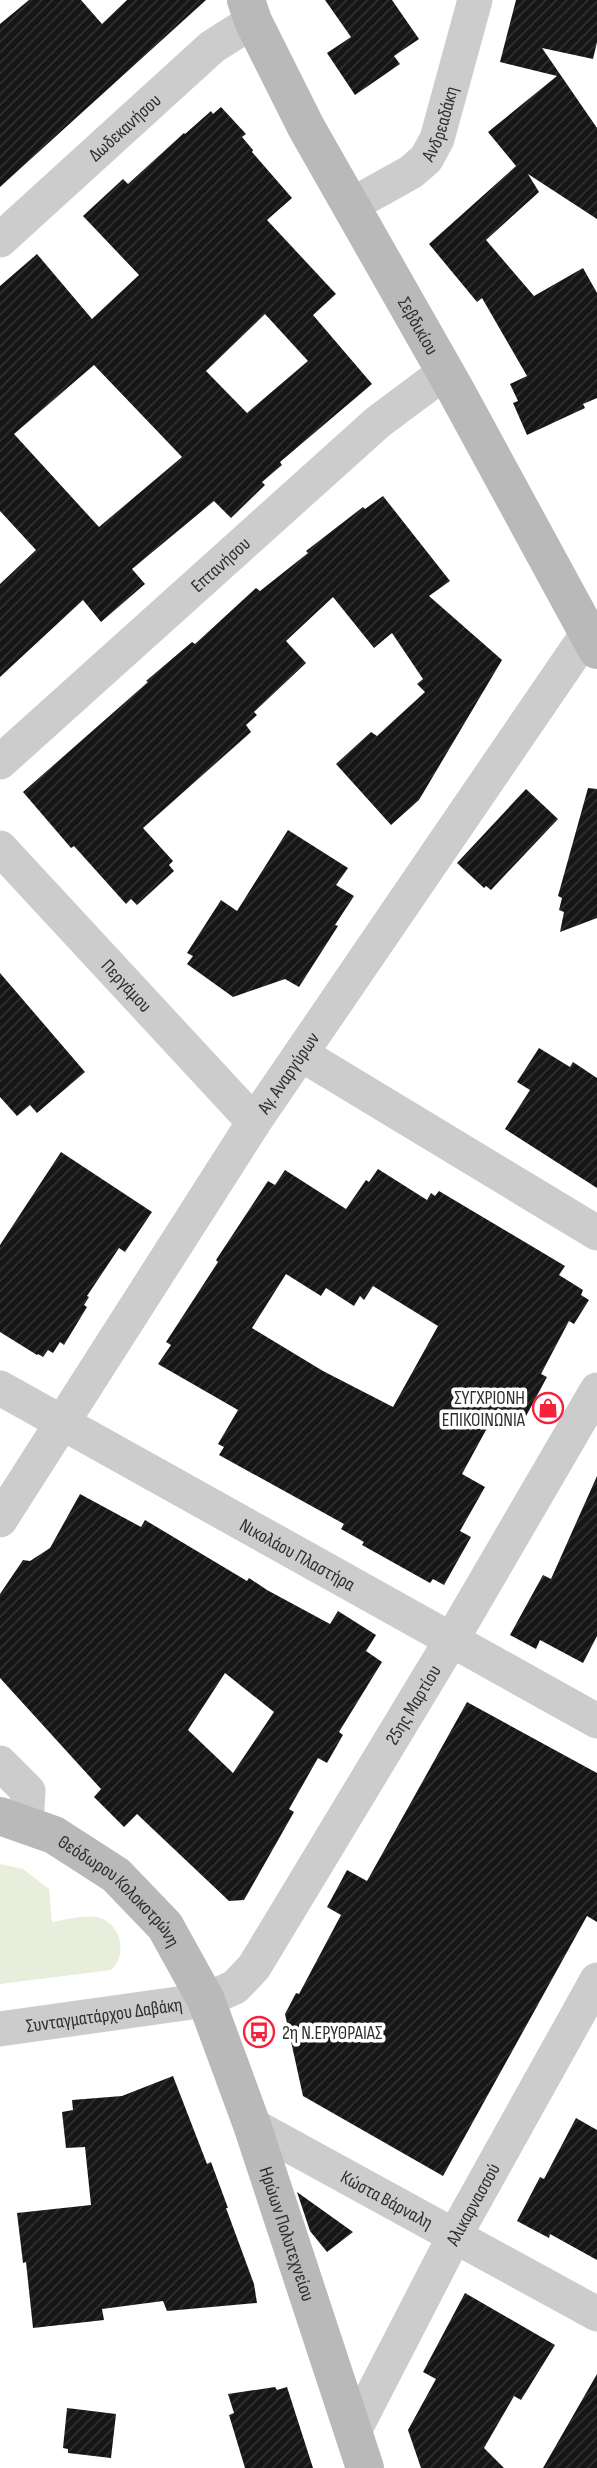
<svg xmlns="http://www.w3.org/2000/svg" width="597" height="2468" font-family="'Sofia Sans Condensed',sans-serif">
<defs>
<pattern id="building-hatch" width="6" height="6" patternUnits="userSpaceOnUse" patternTransform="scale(1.75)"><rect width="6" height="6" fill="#161616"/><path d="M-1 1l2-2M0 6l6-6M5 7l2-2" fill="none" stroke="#303030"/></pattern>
</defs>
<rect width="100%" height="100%" fill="#fff"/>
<path fill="#e7eedc" d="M0 1864 23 1869 49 1889 52 1922C65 1920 83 1915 96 1917 122 1922 128 1955 111 1970L0 1984Z"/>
<path fill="url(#building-hatch)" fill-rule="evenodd" d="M29 0H81L102 24 127 0H206L0 187V24Z
M325 0H392L419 39 394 56 400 64 355 95 327 53 351 37Z
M516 0H597V42L593 59 542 48 597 128V219L528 174 539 192 486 240 534 296 583 268 597 293V398L583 404 585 408 527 435 513 403 518 401 510 384 527 376 482 298 477 302 429 244 516 166 488 132 557 76 500 62Z
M221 107 246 134 242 137 253 150 252 152 292 198 267 220 336 294 313 315 372 384 280 462 282 465 262 482 265 485 231 518 214 501 132 569 145 584 101 622 83 600 0 677V584L36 550 0 511V286L37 254 92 319 139 275 83 216 123 179 128 184 184 133 185 134 211 111 213 114ZM265 314 308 361 247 413 206 371ZM94 365 182 457 99 527 14 434Z
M383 496 450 581 429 596 502 660 419 800 391 825 336 764 371 732 377 736 425 692 417 684 423 679 392 633 374 648 333 597 286 641 306 663 254 712 257 715 246 725 251 732 143 828 173 861 169 865 174 871 137 905 131 899 126 904 74 846 71 848 23 792 148 682 146 681 192 642 195 644 256 588 260 591 308 553 306 551 363 507 365 509Z
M588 788 597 789V918L560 932 564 912 559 910 562 898 558 896Z
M526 789 558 819 491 890 486 886 484 888 457 863Z
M288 830 348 868 336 885 354 896 335 925 338 926 299 987 285 979 233 997 187 964 193 956 187 953 221 900 237 911Z
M0 973 85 1072 37 1113 30 1105 17 1116 0 1097Z
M539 1048 570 1067 573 1062 597 1078V1188L505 1129 530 1090 517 1082Z
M61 1152 152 1212 125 1252 119 1248 87 1296 89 1297 84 1305 87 1307 64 1345 60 1342 53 1353 48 1350 43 1357 38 1354 37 1355 0 1332V1245Z
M378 1169 427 1200 431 1193 435 1196 439 1191 565 1266 559 1275 583 1290 581 1295 589 1300 574 1324 569 1321 541 1374 547 1377 525 1418 518 1414 516 1418 498 1408 462 1474 485 1487 460 1531 471 1537 444 1585 433 1579 430 1583 362 1545 364 1542 341 1529 344 1524 219 1455 224 1447 218 1444 238 1410 158 1364 171 1345 166 1342 218 1262 216 1260 268 1181 275 1185 285 1170 346 1209 366 1180 369 1182ZM286 1274 321 1296 326 1288 354 1306 360 1296 364 1300 373 1286 438 1326 393 1407 323 1371 252 1328Z
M597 1476V1636L583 1663 540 1640 536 1649 510 1635 543 1575 551 1579Z
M80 1494 141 1527 145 1520 247 1581 249 1578 267 1590 330 1624 338 1611 376 1635 366 1651 382 1662 339 1732 343 1735 327 1763 318 1758 289 1809 294 1812 244 1900 229 1901 137 1814 124 1827 94 1797 101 1789 0 1678V1594L23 1560 30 1561 50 1548ZM225 1673 274 1712 233 1773 188 1730Z
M467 1702 597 1773V1922L587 1916 443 2176 303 2096 285 2014 296 1993 299 1994 341 1915 327 1907 347 1870 367 1881Z
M173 2076 207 2164 211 2162 228 2208H226L254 2284 257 2303 167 2311 163 2301 102 2309 104 2320 33 2328 26 2262 23 2263 17 2213 91 2205 85 2147 66 2148 62 2112 73 2110 72 2100 122 2096Z
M576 2118 597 2130V2260L550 2234 549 2238 517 2221 540 2177 544 2179Z
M297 2192 353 2232 327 2252 310 2231Z
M465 2293 555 2345 521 2400 514 2396 484 2448 504 2468H421L408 2430 436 2379 423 2372Z
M597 2374V2468H543Z
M275 2387 277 2390 287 2387 313 2468H245L229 2415 234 2413 228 2394Z
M67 2408 116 2414 111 2458 68 2453V2449L63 2448Z"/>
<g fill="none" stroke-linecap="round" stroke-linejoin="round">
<g stroke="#ccc" stroke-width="35">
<path id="s1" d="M350 206 411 172 426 159 437 139 475 0"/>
<path id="s2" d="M0 240 212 47 253 21"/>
<path id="s3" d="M0 762 378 422 445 372"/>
<path id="s4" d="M0 848 254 1122"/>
<path d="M301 1054 597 1233"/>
<path id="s5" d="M0 1388 597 1721"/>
<path id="s6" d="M0 1520 254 1122 588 633"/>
<path d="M0 1763 28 1791 26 1825"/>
<path id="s7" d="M0 2029 206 2000 235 1987 254 1967 452 1639 597 1390"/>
<path id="s8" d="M252 2125 597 2314"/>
<path id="s9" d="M354 2431 455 2235 597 1980"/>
</g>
<g stroke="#b9b9b9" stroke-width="38">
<path id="s10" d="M246 0 253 21 306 127 455 389 597 650"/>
<path id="s11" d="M0 1816 54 1835 116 1875 165 1926 206 2000 252 2125 365 2468"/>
</g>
</g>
<defs>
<g id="shop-ring" transform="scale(1.575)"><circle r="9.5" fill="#fff" stroke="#f7213c" stroke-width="1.5"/><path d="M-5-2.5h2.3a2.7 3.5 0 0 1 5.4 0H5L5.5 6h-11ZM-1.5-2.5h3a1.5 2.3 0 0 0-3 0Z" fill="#f7213c"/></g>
<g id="bus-ring" transform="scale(1.575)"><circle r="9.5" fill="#fff" stroke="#f7213c" stroke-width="1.5"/><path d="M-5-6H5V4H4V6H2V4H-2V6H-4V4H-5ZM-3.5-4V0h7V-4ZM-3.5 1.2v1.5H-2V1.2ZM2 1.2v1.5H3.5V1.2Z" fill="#f7213c"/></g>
</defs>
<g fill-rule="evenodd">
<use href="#shop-ring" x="548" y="1408"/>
<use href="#bus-ring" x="259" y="2032"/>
</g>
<g text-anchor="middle" stroke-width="7" stroke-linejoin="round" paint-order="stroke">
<g font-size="19" fill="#2f2f2f" stroke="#fff">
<text dy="7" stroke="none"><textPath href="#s1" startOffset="128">Ανδρεαδάκη</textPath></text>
<text dy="7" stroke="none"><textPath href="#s2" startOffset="168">Δωδεκανήσου</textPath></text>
<text dy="7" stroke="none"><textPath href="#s10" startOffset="369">Σεβδικίου</textPath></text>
<text dy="7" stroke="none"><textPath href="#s3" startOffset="296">Επτανήσου</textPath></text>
<text dy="7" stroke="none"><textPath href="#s4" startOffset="187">Περγάμου</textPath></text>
<text dy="7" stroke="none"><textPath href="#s6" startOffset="532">Αγ. Αναργύρων</textPath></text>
<text dy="7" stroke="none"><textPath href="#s5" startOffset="341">Νικολάου Πλαστήρα</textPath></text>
<text dy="7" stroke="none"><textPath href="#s7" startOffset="574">25ης Μαρτίου</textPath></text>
<text dy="7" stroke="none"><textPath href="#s11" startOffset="144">Θεόδωρου Κολοκοτρώνη</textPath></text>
<text dy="7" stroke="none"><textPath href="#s7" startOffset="105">Συνταγματάρχου Δαβάκη</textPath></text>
<text dy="7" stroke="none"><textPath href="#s8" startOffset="154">Κώστα Βάρναλη</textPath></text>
<text dy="7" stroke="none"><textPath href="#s9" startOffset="256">Αλικαρνασσού</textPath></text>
<text dy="7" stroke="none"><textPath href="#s11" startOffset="534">Ηρώων Πολυτεχνείου</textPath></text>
</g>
<g font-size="19" fill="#2f2f2f" stroke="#fff" text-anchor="end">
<text x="525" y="1404">ΣΥΓΧΡΙΟΝΗ<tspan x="525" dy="22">ΕΠΙΚΟΙΝΩΝΙΑ</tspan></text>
<text x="282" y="2039" text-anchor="start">2η Ν.ΕΡΥΘΡΑΙΑΣ</text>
</g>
</g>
</svg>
